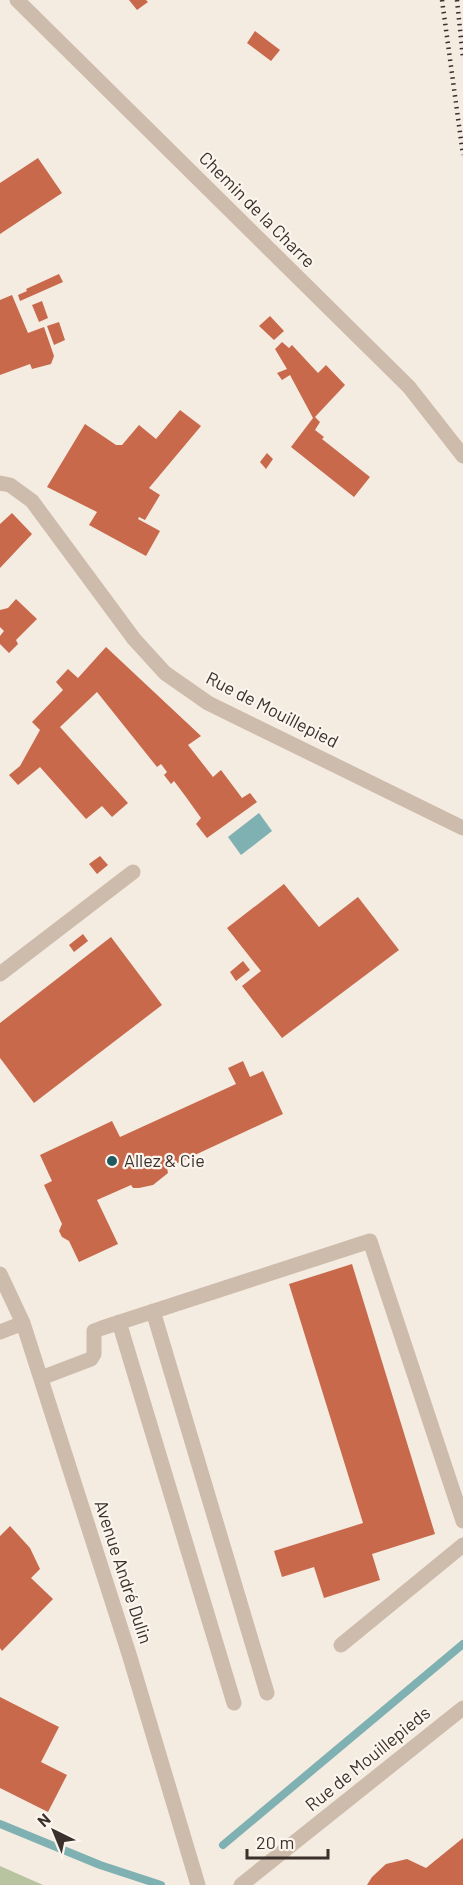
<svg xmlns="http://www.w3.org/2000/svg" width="463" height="1885" font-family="Barlow,sans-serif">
<rect width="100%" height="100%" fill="#f4ebe1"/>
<path fill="#b8c4a0" d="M0 1866 43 1885H0Z"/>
<path fill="#7fb0b2" d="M259 813 272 831 241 855 228 837Z"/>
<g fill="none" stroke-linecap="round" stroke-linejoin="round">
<path stroke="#7fb0b2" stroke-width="8" d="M0 1824 100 1865 161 1885
M223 1845 463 1644"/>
</g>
<path fill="#c8694b" d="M129 0H146L148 2 137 10Z
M255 31 280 50 271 61 247 43Z
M38 158 62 193 0 234V183Z
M59 274 63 282 20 301 18 295 27 291 26 289Z
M12 295 28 333 44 327 54 356 51 364 32 369 30 364 0 375V300Z
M42 301 48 318 39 322 32 305Z
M270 316 284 331 274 340 259 326Z
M59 322 65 340 54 345 47 326Z
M282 342 289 348 292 345 318 373 326 365 345 385 315 417 320 422 315 430 324 437 322 439 370 477 354 497 291 447 313 418 290 375 282 380 277 373 287 369 275 349Z
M180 410 201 426 149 488 160 495 145 520 139 517 138 519 160 531 146 556 89 525 97 512 47 487 85 424 116 445H122L139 425 156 439Z
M267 453 273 459 266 469 260 462Z
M12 513 32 534 0 568V524Z
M16 599 37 619 16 640 18 644 9 653 0 644V636L4 631 0 627V610L8 608Z
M106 647 201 736 188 745 213 777 221 770 242 798 250 793 257 802 207 838 196 824 201 818 186 797 174 781 171 784 164 775 167 772 161 764 157 767 97 692 60 727 128 803 112 817 102 806 86 819 40 767 18 785 9 775 20 766 40 730 32 722 63 690 56 682 68 669 78 678Z
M100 856 108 865 97 874 89 864Z
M284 884 319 927 358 897 399 950 282 1038 242 986 261 971 227 928Z
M83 934 88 941 74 952 69 945Z
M111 937 162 1005 34 1103 0 1058V1023Z
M243 961 250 970 236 981 230 972Z
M243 1061 250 1077 263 1071 283 1114 167 1168 168 1173 153 1185 139 1188H133L131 1185 97 1200 118 1244 79 1262 69 1241 62 1237 59 1231 62 1224 44 1185 52 1181 40 1155 112 1121 120 1137 236 1084 228 1068Z
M352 1264 435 1534 372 1554 380 1580 324 1598 314 1567 282 1577 274 1551 363 1523 289 1284Z
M10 1526 30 1548 40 1569 31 1578 53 1599 2 1651 0 1648V1536Z
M0 1697 59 1727 41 1762 67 1775 48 1812 0 1788Z
M463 1838V1885H367L372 1877 386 1864 407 1859 426 1868Z"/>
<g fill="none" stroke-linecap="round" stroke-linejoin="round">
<path stroke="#cdbbac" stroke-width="15" d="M17 0 409 387 463 456
M0 483 10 485 32 501 134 639 165 673 208 703 463 828
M0 974 133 872
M0 1274 23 1323 129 1654 198 1885
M153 1311 267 1693
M119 1322 234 1703
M0 1332 23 1323
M41 1378 91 1359 94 1354V1331L102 1328 370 1241 463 1521
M341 1645 463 1545
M241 1885 463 1708"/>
<path stroke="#3b302b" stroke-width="4.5" stroke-dasharray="1.5 4.5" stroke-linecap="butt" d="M442 0 463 155
M457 0 463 58"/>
</g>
<circle fill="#1f5a5e" stroke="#fbf5ee" stroke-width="2" cx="112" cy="1161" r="6"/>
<g text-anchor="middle" stroke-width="4.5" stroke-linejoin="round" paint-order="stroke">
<g font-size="18" fill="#3b302b" stroke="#fbf5ee">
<text transform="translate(257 210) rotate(45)" y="6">Chemin de la Charre</text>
<text transform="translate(272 710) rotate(27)" y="6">Rue de Mouillepied</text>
<text transform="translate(123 1572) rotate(72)" y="6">Avenue André Dulin</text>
<text transform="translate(368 1759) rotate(-39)" y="6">Rue de Mouillepieds</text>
</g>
<g font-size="18" fill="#3b302b" stroke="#fbf5ee" text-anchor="start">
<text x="124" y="1167">Allez &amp; Cie</text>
</g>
</g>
<g transform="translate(54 1831) rotate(317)" stroke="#fbf5ee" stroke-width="4.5" paint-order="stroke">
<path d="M0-4.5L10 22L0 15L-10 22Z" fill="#3b302b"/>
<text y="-9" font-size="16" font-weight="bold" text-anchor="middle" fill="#3b302b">N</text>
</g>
<path d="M247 1849v9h81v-9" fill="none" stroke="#3b302b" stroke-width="3"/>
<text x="256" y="1849" font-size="18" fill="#3b302b" stroke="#fbf5ee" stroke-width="4.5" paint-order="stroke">20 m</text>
</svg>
